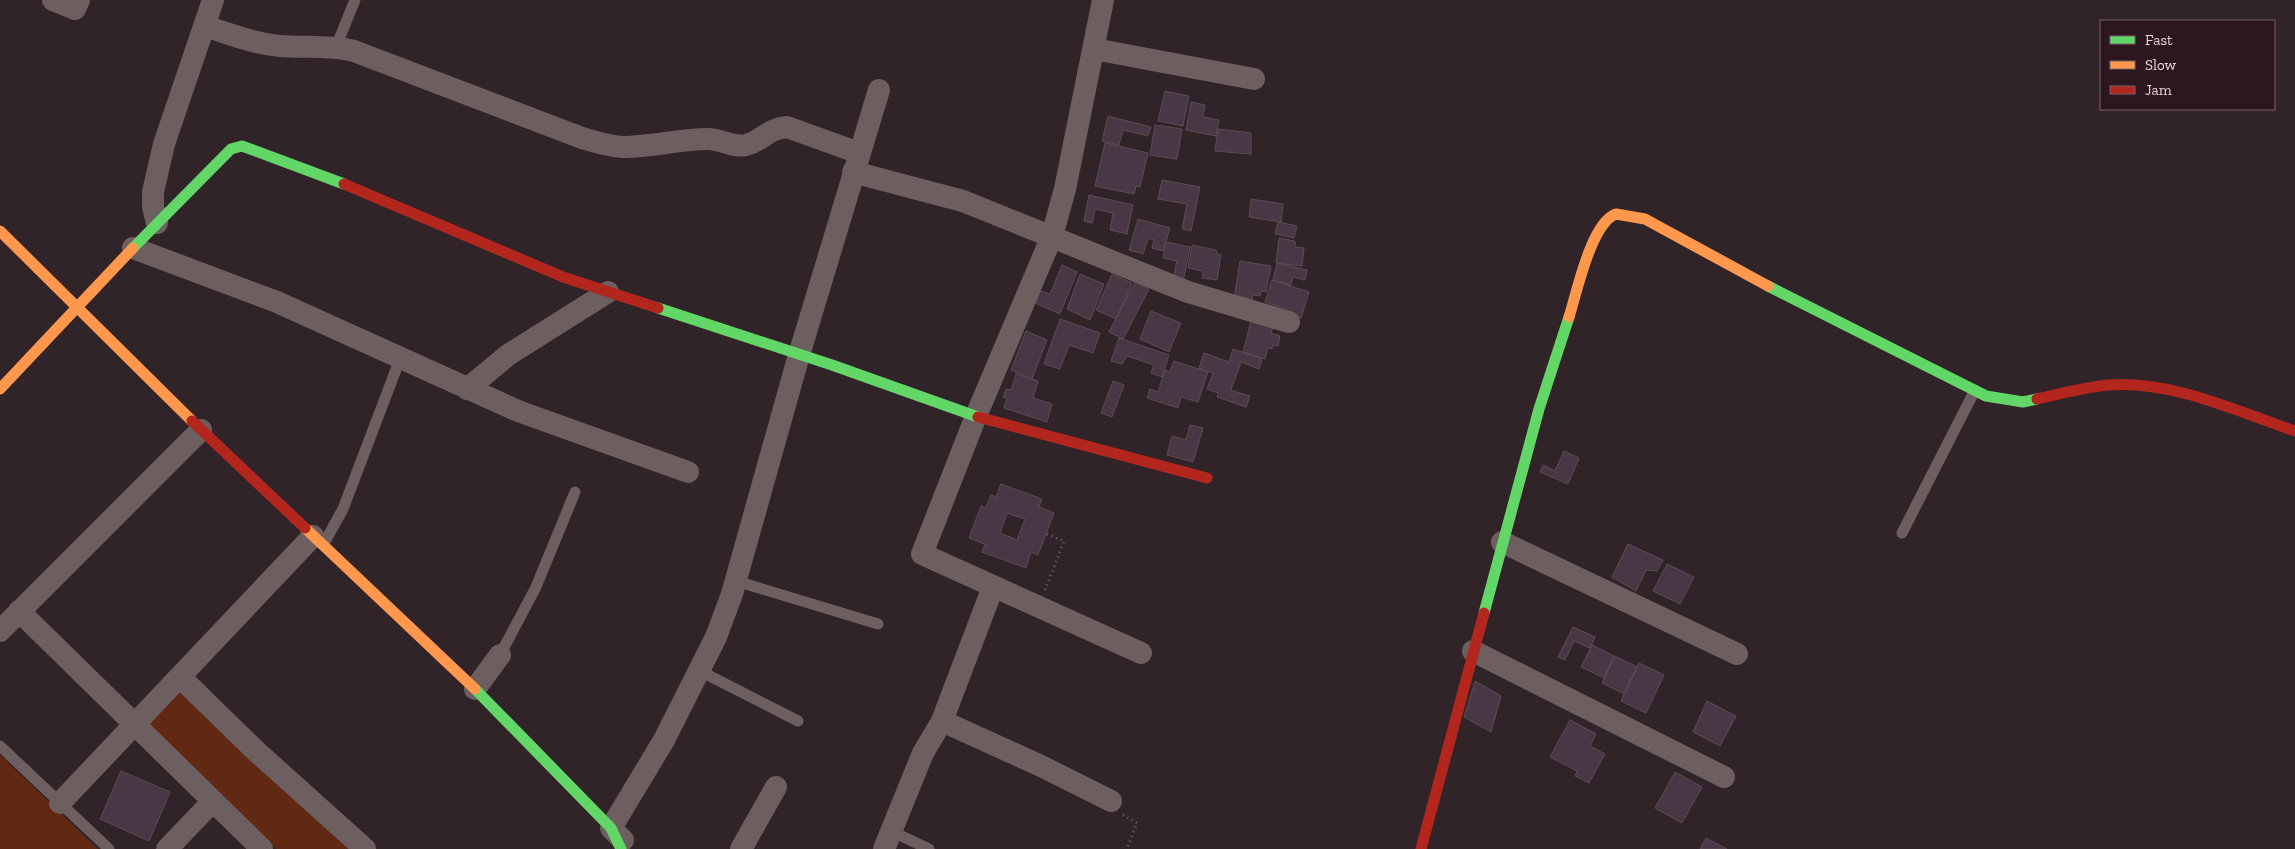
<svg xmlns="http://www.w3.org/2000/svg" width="2295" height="849" font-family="'Zilla Slab',serif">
<rect width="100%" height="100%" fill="#312429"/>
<path fill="#612913" d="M182 690 353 849H276L149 725Z
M0 755 98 849H0Z"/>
<path fill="#4a3745" stroke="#584e53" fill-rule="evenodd" d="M1165 91 1189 96 1183 126 1158 121Z
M1191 102 1205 105 1203 117 1219 120 1216 136 1186 130Z
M1108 116 1151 127 1148 136 1123 130 1119 145 1102 141Z
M1155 125 1182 129 1177 159 1150 155Z
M1218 129 1251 133V154L1215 151Z
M1105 143 1148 153 1140 187 1136 186 1134 194 1095 186Z
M1162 180 1200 187 1191 231 1182 229 1187 204 1158 199Z
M1089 195 1133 205 1127 234 1110 230 1113 213 1095 209 1092 223 1084 221Z
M1251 199 1283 204 1281 222 1249 217Z
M1138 219 1170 228 1163 251 1152 248 1154 240 1148 238 1143 254 1129 250Z
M1278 222 1297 226 1294 238 1275 234Z
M1279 238 1295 241V247L1304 248 1302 266 1276 263Z
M1166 242 1190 247 1183 282 1173 280 1177 261 1163 258Z
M1192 245 1216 250 1217 254 1221 255 1217 280 1202 278 1203 271 1188 268Z
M1240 261 1271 266 1266 292 1261 291 1260 296 1253 295 1252 302 1234 299Z
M1277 263 1307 270 1305 280 1293 277 1291 285 1273 280Z
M1062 265 1077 272 1060 314 1033 302 1038 290 1050 294Z
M1080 274 1104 284 1090 320 1067 309Z
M1112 274 1132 283 1116 319 1096 310Z
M1272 280 1309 292 1301 318 1287 313 1286 309 1265 302Z
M1135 282 1149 289 1123 339 1109 332Z
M1151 311 1181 323 1169 352 1140 339Z
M1060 319 1100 333 1093 353 1069 345 1060 369 1044 364Z
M1251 321 1273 327 1271 333 1280 336 1278 346 1273 345 1272 349 1268 348 1265 359 1243 352Z
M1026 331 1047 340 1032 379 1011 370Z
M1119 338 1169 355 1162 377 1151 373 1154 365 1127 356 1122 364 1111 361Z
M1233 349 1262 359 1259 369 1241 362 1231 390 1250 396 1246 407 1217 397 1218 393 1207 389 1213 373 1199 368 1204 353 1229 362Z
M1174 361 1208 372 1198 402 1181 397 1178 408 1147 398 1150 389 1158 392 1165 370 1170 372Z
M1016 374 1038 381 1033 398 1052 404 1047 422 1004 408 1007 398 1003 397 1006 389 1011 390Z
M1113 381 1124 385 1112 417 1101 413Z
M1190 425 1203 428 1193 462 1167 455 1172 436 1186 440Z
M1564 451 1579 458 1568 484 1540 472 1543 465 1555 471Z
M1001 484 1042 499 1039 507 1054 513 1038 555 1031 552 1026 568 982 552 985 544 969 538 981 506 986 508 991 495 996 497ZM1007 513 1025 519 1017 540 1000 533Z
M1628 544 1663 560 1657 571 1646 570 1636 591 1612 577Z
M1667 564 1694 577 1680 604 1653 591Z
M1573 627 1595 637 1590 648 1574 641 1565 660 1558 657Z
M1592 645 1614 656 1604 678 1581 667Z
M1615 656 1637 667 1624 694 1602 683Z
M1639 663 1664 675 1646 713 1621 701Z
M1475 681 1501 696 1491 732 1464 717Z
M1707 701 1736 716 1720 746 1693 732Z
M1570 720 1596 734 1590 746 1605 754 1589 783 1575 776 1577 771 1550 757Z
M121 771 170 792 149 841 100 819Z
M1675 772 1702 787 1682 823 1655 808Z
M1706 838 1727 849H1700Z"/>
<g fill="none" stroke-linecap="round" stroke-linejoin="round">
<path stroke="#6e6164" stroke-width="3" stroke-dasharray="1 4" stroke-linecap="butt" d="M1045 590 1064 541 1046 534
M1123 815 1137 823 1127 849"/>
<path stroke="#6d5e5f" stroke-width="11" d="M336 47 355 0
M1902 533 1975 390
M323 545 343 509 400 359
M736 581 878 624
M500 655 536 587 575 492
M700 671 798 721
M0 746 109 849
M891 831 929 849"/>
<path stroke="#6d5e5f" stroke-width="22" d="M53 0 75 9 79 0
M1103 0 1065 189 1052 236 976 416 922 554 1141 653
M205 26C230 34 255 44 280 46 305 48 329 45 354 51L582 138C595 142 609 146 623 147 651 147 680 139 708 139 721 139 733 148 746 145 763 141 766 129 787 127L859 153
M1094 49 1254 79
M853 172 963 201 1188 292 1289 322
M157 223 153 207V192L164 144 213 0
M133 248 277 302 518 411 688 472
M467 389 508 355 608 292
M1502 542 1737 654
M19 611 262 849
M0 631 201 430
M1473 651 1724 777
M180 677 256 751 365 849
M475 689 500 655
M942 721 1039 765 1111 801
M60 803 313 536
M623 840 611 828 664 740 716 637 732 594 799 355 879 90
M167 849 213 801
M741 849 776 787
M884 849 923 753 942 721 993 587"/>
<path stroke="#63d668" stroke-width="11" d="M133 248 231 149 242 146 344 184
M1768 286 1986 396 2023 402 2037 399
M658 308 832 365 978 417
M1484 613 1539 409 1569 317
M475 689 611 828 621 849"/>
<path stroke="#ff974d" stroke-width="11" d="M0 231 192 421
M1569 317C1577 292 1591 223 1616 214L1645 219 1768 286
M0 389 133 248
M305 528 475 689"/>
<path stroke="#b3261e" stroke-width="11" d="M344 184 563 277 658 308
M2037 399C2060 394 2085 387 2108 385 2172 380 2236 411 2295 431
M978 417 1207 478
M192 421 305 528
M1421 849 1484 613"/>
</g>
<rect x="2100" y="20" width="175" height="90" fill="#2c161f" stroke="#78646b"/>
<rect x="2110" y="36" width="25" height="8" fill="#63d668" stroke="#78646b"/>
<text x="2145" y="45" font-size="15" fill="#e9d8de">Fast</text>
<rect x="2110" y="61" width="25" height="8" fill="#ff974d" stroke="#78646b"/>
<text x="2145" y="70" font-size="15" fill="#e9d8de">Slow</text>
<rect x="2110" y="86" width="25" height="8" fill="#b3261e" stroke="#78646b"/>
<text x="2145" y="95" font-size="15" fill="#e9d8de">Jam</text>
</svg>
